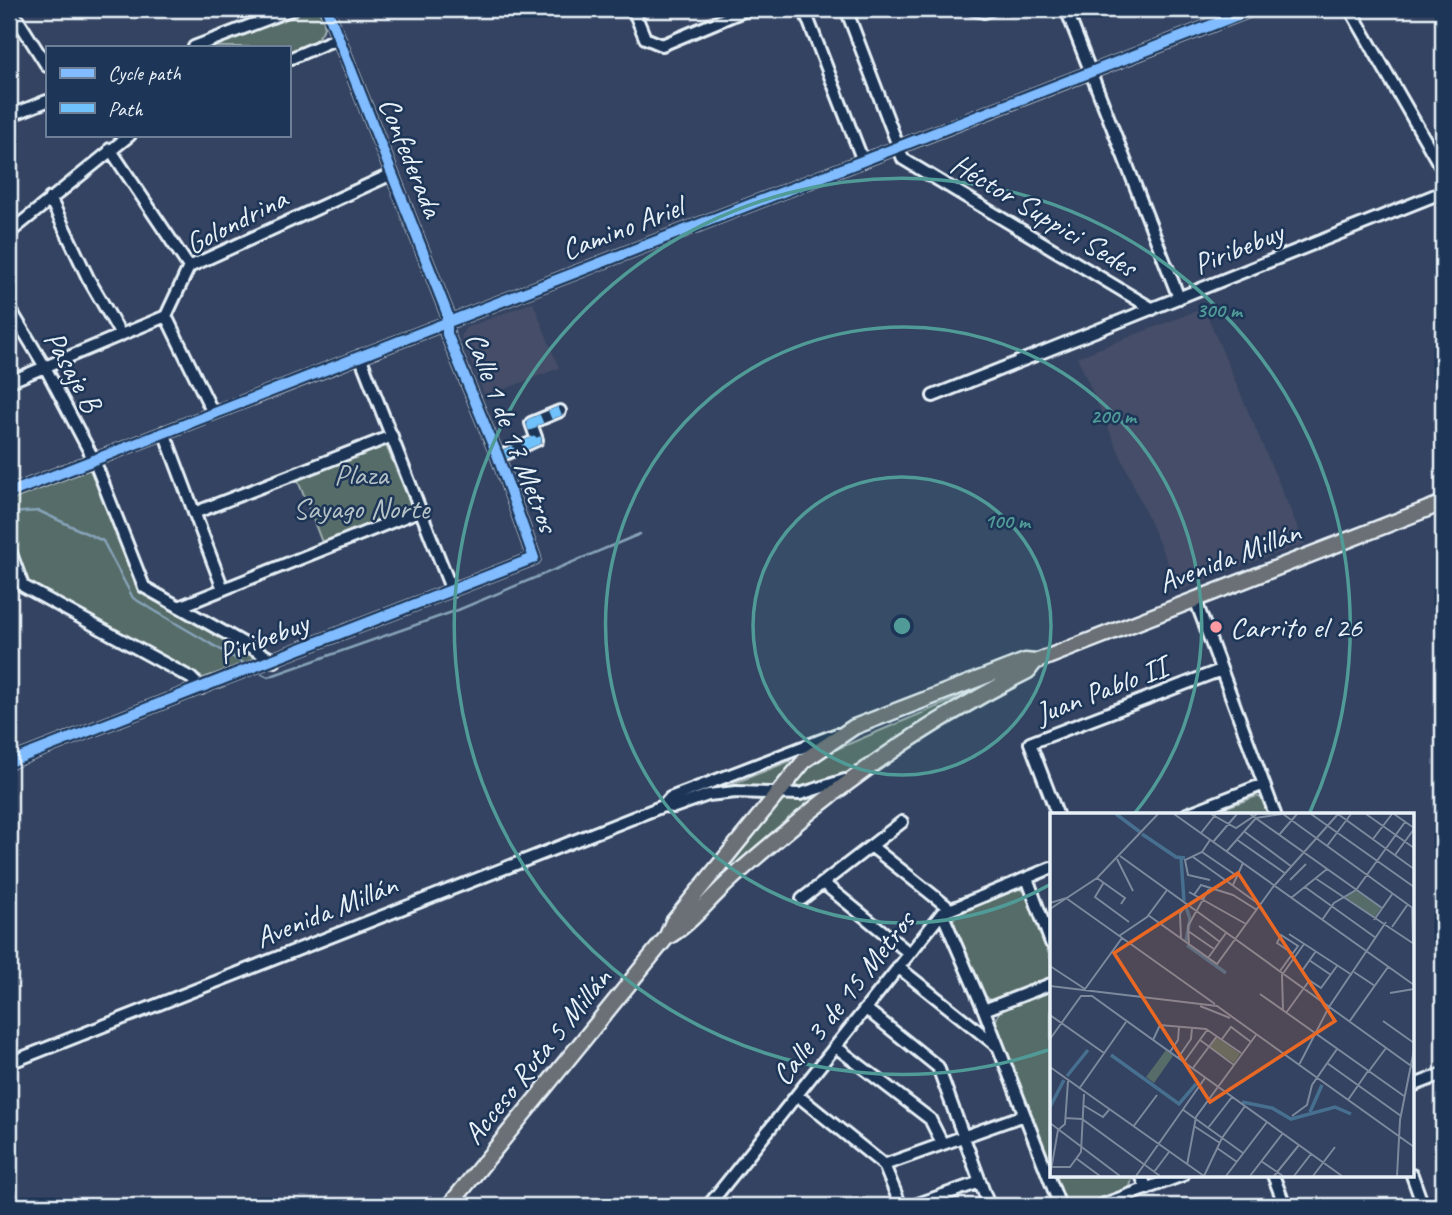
<svg xmlns="http://www.w3.org/2000/svg" width="1452" height="1215" font-family="Caveat,sans-serif">
<rect width="100%" height="100%" fill="#344361"/>
<filter id="ink" filterUnits="userSpaceOnUse"><feTurbulence type="fractalNoise" baseFrequency=".0143" numOctaves="2"/><feDisplacementMap in="SourceGraphic" scale="14" xChannelSelector="R" yChannelSelector="G"/><feConvolveMatrix kernelMatrix="1 2 1 2 8 2 1 2 1" color-interpolation-filters="sRGB"/></filter>
<g filter="url(#ink)">
<path fill="#444d68" d="M533 302 559 368 485 397 461 337 465 328Z
M1204 308 1305 544 1237 567 1180 591 1077 357Z"/>
<path fill="#566c68" stroke="#9faeb0" stroke-width="2" d="M306 9H317C339 32 306 47 289 56V47H209Z
M385 443 412 507 410 511 323 545 297 478Z
M91 469 141 591 254 655 252 662 203 678 29 584 9 535V501Z
M979 689 838 778 806 789 786 790 808 767 832 751Z
M790 761 795 765 774 791 720 789Z
M829 791 683 920 779 799 800 800Z
M1257 796 1267 802 1271 814H1208Z
M1014 887 1025 891 1051 960V978L991 1001 980 991 953 920 958 909Z
M1051 991V1170L994 1025 1000 1010Z
M1053 1175H1133L1130 1187 1084 1206H1068Z"/>
<g fill="none" stroke-linecap="round" stroke-linejoin="round">
<path stroke="#87a3b9" stroke-width="2.5" d="M9 513 39 511 103 541 133 598 245 664
M262 674 268 677 458 610 640 534"/>
<g stroke="#e8f1f8" stroke-width="16">
<path id="minor" d="M11 9 47 66
M633 9 645 38 662 45 748 9
M804 9 863 161
M846 9 903 159 1153 309
M972 9 984 12 992 9
M1066 9 1179 298
M1350 9 1443 171
M194 47 293 9
M289 59 338 38
M9 116 47 101
M110 149 189 267
M50 198 88 278 121 335
M9 233 130 135
M9 307 45 367 94 460 144 587 275 661
M166 316 213 413
M360 356 452 591
M9 382 166 316 189 267 392 174
M933 396 1443 192
M164 432 223 589
M498 457 537 440 531 423 560 411
M9 493 1253 9
M194 513 392 436
M9 548 23 586 191 678 201 688
M1195 599 1275 814
M179 607 421 510
M9 762 534 558 498 457 447 334V313L327 9
M663 806 670 798 837 734
M1057 814 1030 743 1221 670
M1187 814 1264 784
M871 846 949 908
M1027 878 1051 943
M823 883 909 953
M802 899 902 822
M942 913 984 1010 1060 1206
M898 967 997 1046
M866 1009 938 1067 989 1206
M984 1010 1051 984
M836 1047 930 1119 942 1143
M9 1063 663 806 674 807 708 795 736 792 800 794 845 780
M1412 1086 1443 1074
M797 1095 884 1165 901 1206
M884 1165 1024 1115
M1141 1175 1147 1189
M1273 1175 1285 1206
M1412 1175 1423 1206
M708 1206 942 913 1051 868
M912 1206 980 1182
M1099 1206 1183 1175"/>
</g>
<g stroke="#e8f1f8" stroke-width="19">
<path id="major" d="M666 938C688 926 703 906 721 889 740 870 761 853 781 836 857 771 939 716 1028 671L1035 662 1443 503
M449 1206 666 938 673 922 805 760 854 727 1025 661 1035 662"/>
</g>
<use href="#minor" stroke="#1d3557" stroke-width="10"/>
<use href="#major" stroke="#6b7074" stroke-width="14"/>
<path stroke="#70c2fc" stroke-width="9" stroke-dasharray="18 9" stroke-linecap="butt" d="M498 457 537 440 531 423 560 411"/>
<g stroke="#1d3557" stroke-width="15">
<path id="cycleway" d="M9 493 1253 9
M9 762 534 558 498 457 447 334V313L327 9"/>
</g>
<use href="#cycleway" stroke="#80bcff" stroke-width="10"/>
</g>
</g>
<circle cx="902" cy="626" r="149" fill="#509b97" fill-opacity=".12"/>
<g fill="none" stroke="#509b97" stroke-width="3.5">
<circle cx="902" cy="626" r="149"/>
<path d="M1051 884A298 298 0 1 1 1134 814"/>
<path d="M1048 1050A448 448 0 1 1 1310 812"/>
</g>
<circle fill="#ff9aa2" stroke="#1d3557" stroke-width="2.5" cx="1216" cy="627" r="7"/>
<g text-anchor="middle" stroke-width="5" stroke-linejoin="round" paint-order="stroke">
<g font-size="30" fill="#e8f1f8" stroke="#1d3557">
<text transform="translate(411 157) rotate(68)" y="10">Confederada</text>
<text transform="translate(1044 215) rotate(31)" y="10">Héctor Suppici Sedes</text>
<text transform="translate(236 221) rotate(-27)" y="10">Golondrina</text>
<text transform="translate(622 228) rotate(-21)" y="10">Camino Ariel</text>
<text transform="translate(1238 248) rotate(-22)" y="10">Piribebuy</text>
<text transform="translate(73 371) rotate(61)" y="10">Pasaje B</text>
<text transform="translate(512 432) rotate(69)" y="10">Calle 1 de 17 Metros</text>
<text transform="translate(1229 557) rotate(-21)" y="10">Avenida Millán</text>
<text transform="translate(263 638) rotate(-21)" y="10">Piribebuy</text>
<text transform="translate(1101 690) rotate(-21)" y="10">Juan Pablo II</text>
<text transform="translate(326 911) rotate(-22)" y="10">Avenida Millán</text>
<text transform="translate(843 998) rotate(-52)" y="10">Calle 3 de 15 Metros</text>
<text transform="translate(537 1056) rotate(-51)" y="10">Acceso Ruta 5 Millán</text>
</g>
<g font-size="30" fill="#b5c2c6" stroke="#1d3557">
<text x="361" y="484">Plaza<tspan x="361" dy="34">Sayago Norte</tspan></text>
</g>
<g font-size="30" fill="#e8f1f8" stroke="#1d3557" text-anchor="start">
<text x="1230" y="637">Carrito el 26</text>
</g>
</g>
<g transform="translate(1050 813)">
<rect width="364" height="364" fill="#344361"/>
<path d="M306 77 331 95 324 105 295 84ZM166 224 190 241 184 250 160 234ZM116 237 123 243 104 270 96 264Z" fill="#566c68"/>
<path fill="none" stroke="#476f8f" stroke-width="3.5" d="M66 1 90 19M92 21 126 44 135 45M131 45 134 88M136 94 140 106 136 128M137 132 176 160M61 242 129 291 146 271M17 263 38 237M192 289 222 295 241 306 285 294 301 301M0 294 14 267M260 299 272 272M0 318V342"/>
<path fill="none" stroke="#7c899d" stroke-width="2" d="M124 1 364 172M161 1 186 15 207 1M200 1 332 95M233 1 364 96M261 1 364 74M288 1 364 56M316 1 364 35M344 1 364 15M195 19 242 54M151 20 166 1M229 22 247 1M186 26 236 61M323 26 342 1M160 27 152 39 135 47 138 62 160 67M163 29 187 1M277 33 301 1M152 39 187 63M176 39 206 5 232 1M345 42 364 16M70 43 364 255M143 44 210 92M67 46 83 78M47 65 75 85 71 91M265 65 364 131M240 67 256 51M54 69 45 84 79 109M183 72 193 50M255 74 326 125M139 79 196 111M144 82 151 72 183 82 207 97M241 85 277 56M0 90 16 85 165 191M362 94 363 130M0 96 47 65 108 1M98 102 167 151 223 74 288 1M272 107 284 90 306 77 355 9M324 107 343 80M149 113 170 129M342 114 358 91M138 118 164 136M239 121 302 162M69 123 97 104 117 77M131 126 130 101 136 92M139 132 138 113 160 74M266 138 252 158 259 167 271 175 287 153M158 145 176 120M259 147 281 162M0 153 35 176 72 125M230 158 248 133 231 122 227 130 242 140M304 159 325 173M0 173 167 193 364 334M340 180 364 176M210 181 354 283M150 193 180 205M233 198 232 162 254 131M236 200 259 168M0 202 54 240M333 208 364 230M299 209 338 154M0 226 31 183H42L292 363M172 226 181 214 201 229M103 227 110 212 156 216 191 240M150 227 184 252M120 239 128 227 129 214M128 245 141 226 142 215M134 249 157 217M277 250 351 303M249 252 279 194 336 109M0 254 154 363M143 255 167 223M319 258 336 235M29 276 76 209M298 287 318 258M33 292 53 304 59 297M132 296 193 340M242 303 257 292 262 272 287 236M15 305 32 306 110 363M0 310 70 363M144 313 170 330M83 314 107 282M158 315 182 284M167 335 187 349M27 346 50 363M211 348 233 363M137 352 146 304 206 222M2 354H20L31 339 34 281M104 359 119 339M0 363 8 317 15 311 18 268M86 363 155 265M154 363 172 325 195 293M176 363 217 309M200 363 233 320M224 363 249 332M244 363 261 341M263 363 285 334M347 363 350 307 364 237"/>
<path fill="#e86824" fill-opacity="0.15" stroke="#e86824" stroke-width="3.5" d="M188 60 285 208 160 289 64 140Z"/>
<rect width="364" height="364" fill="none" stroke="#e8f1f8" stroke-width="3.5"/>
</g>
<circle cx="902" cy="626" r="10" fill="#509b97" stroke="#1d3557" stroke-width="3.5"/>
<g font-size="21" text-anchor="middle" font-weight="bold" fill="#509b97" stroke="#1d3557" stroke-width="5" stroke-linejoin="round" paint-order="stroke">
<text x="1219" y="317">300 m</text>
<text x="1113" y="423">200 m</text>
<text x="1007" y="528">100 m</text>
</g>
<rect width="1452" height="1215" fill="none" stroke="#1d3557" stroke-width="35"/>
<rect x="18" y="18" width="1417" height="1180" fill="none" stroke="#e8f1f8" stroke-width="2.5" filter="url(#ink)"/>
<rect x="46" y="46" width="245" height="91" fill="#1d3557" stroke="#6e8097" stroke-width="2"/>
<rect x="60" y="68" width="35" height="10" fill="#80bcff" stroke="#6e8097" stroke-width="2"/>
<text x="108" y="80" font-size="21" fill="#e8f1f8">Cycle path</text>
<rect x="60" y="103" width="35" height="10" fill="#70c2fc" stroke="#6e8097" stroke-width="2"/>
<text x="108" y="116" font-size="21" fill="#e8f1f8">Path</text>
</svg>
